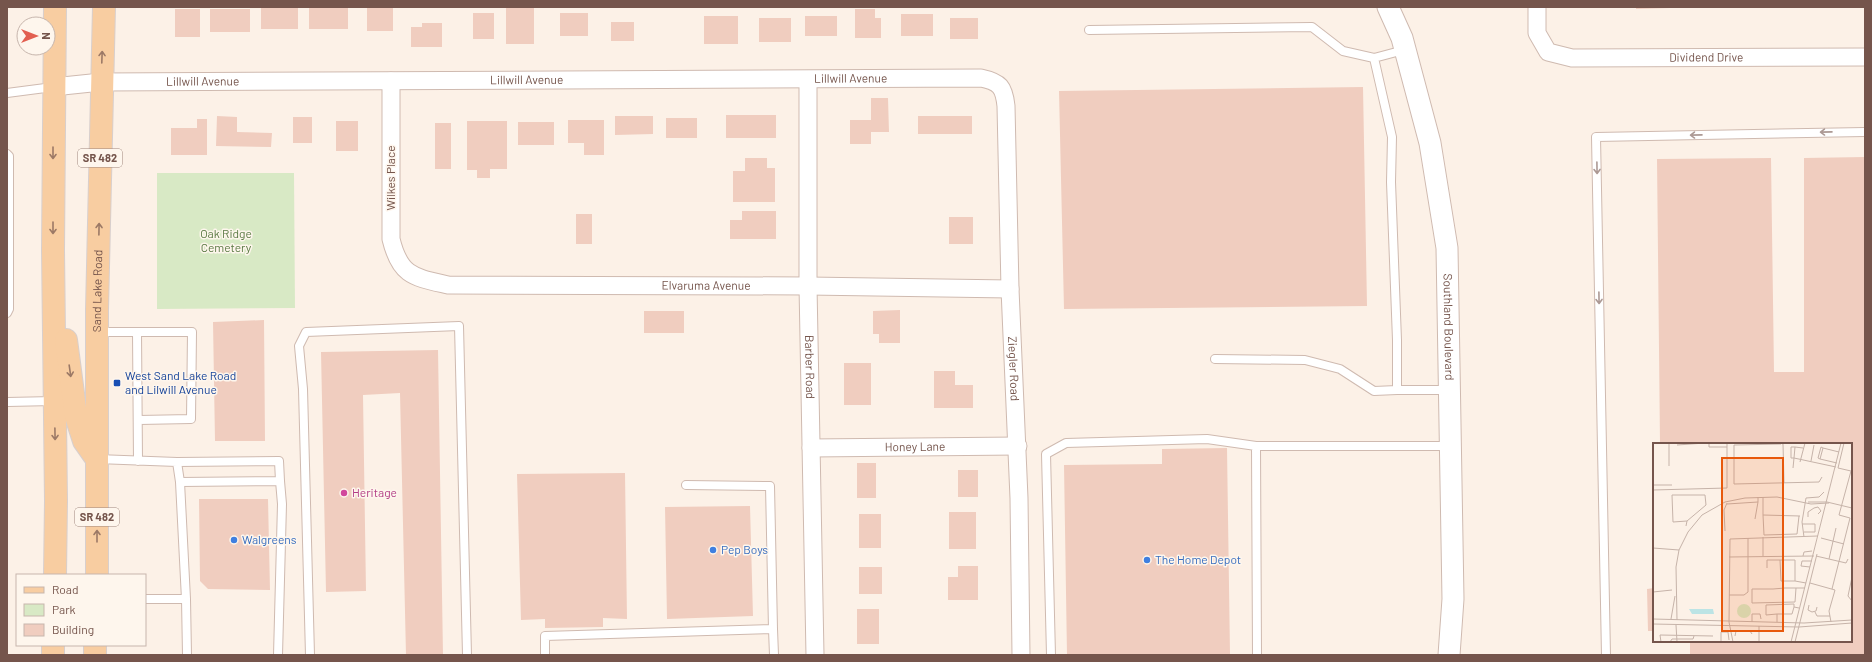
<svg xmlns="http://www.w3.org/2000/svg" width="1872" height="662" font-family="Barlow,sans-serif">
<rect width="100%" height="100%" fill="#fcf1e7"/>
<path fill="#d8e9c5" d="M157 173H294L295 308 157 309Z"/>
<path fill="#f0cdbf" d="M261 7H298V29H261Z
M309 7H348V29H309Z
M506 7H534V44H506Z
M1636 7H1670V8L1636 9Z
M367 8H393V31H367Z
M175 9H200V37H175Z
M210 9H250V32H210Z
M855 9H875V18H881V38H855Z
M473 13H494V39H473Z
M560 13H588V36H560Z
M901 14H933V36H901Z
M704 16H738V44H704Z
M805 16H837V36H805Z
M759 18H791V42H759Z
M950 18H978V39H950Z
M611 22H634V41H611Z
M422 23H442V47H411V27H422Z
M1363 87 1367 306 1064 309 1059 91Z
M871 98H888L889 132H871V144H850V120H871Z
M726 115H776V138H726Z
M217 116 237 117V132L272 133 271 147 216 146Z
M615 116H653V134L615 135Z
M918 116H972V134H918Z
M293 117H312V143H293Z
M666 118H697V138H666Z
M197 119H207V155H171V128H197Z
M568 120H604V155H584V143H568Z
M336 121H358V151H336Z
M467 121H507V169H490V178H477V170H467Z
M518 122H554V145H518Z
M435 123H451V169H435Z
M1865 157V654L1690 655V641H1851V444H1660L1657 159 1771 158 1774 372H1804V158Z
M745 158H767V168H775V202H733V171H745Z
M742 211H776V239H730V220H742Z
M576 214H592V244H576Z
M949 217H973V244H949Z
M900 310V343H879V334H873V311Z
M644 311H684V333H644Z
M264 320 265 441H215L213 322Z
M438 350 443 655H406L400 393 363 395 366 591 326 592 321 352Z
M844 363H871V405H844Z
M934 371H955V385H973V408H934Z
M1227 448 1230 654 1067 655 1064 465 1162 464V449Z
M857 463H876V498H857Z
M958 470H978V497H958Z
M625 473 627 619 603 618V627L545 628V619L521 620 517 474Z
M199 499H268L270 590 208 589 200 581Z
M750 506 753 616 667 619 665 507Z
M949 512H976V549H949Z
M859 514H881V548H859Z
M958 566H978V600H948V577H958Z
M859 567H882V594H859Z
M1654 588V631H1648L1647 589Z
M857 609H879V644H857Z"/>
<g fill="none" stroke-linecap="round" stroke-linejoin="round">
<g stroke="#cfbab0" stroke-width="10">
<path id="service" d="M1089 30 1312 27 1343 51 1374 58 1404 50
M1374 58 1392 137 1391 182 1397 340V390H1449
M7 93 53 87
M7 154 9 156V309L7 313
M98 332H192L191 419 139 420
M137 332 138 461
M1215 359 1305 360 1340 369 1374 391 1397 390
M7 402 54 401
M97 459 177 462 180 482
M177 462 279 461 280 481
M686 485 770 486 773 629
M145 599H186L187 655
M186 599 180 482 280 481 282 504 278 655
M310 655 303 389 299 346 306 332 459 326 467 655
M545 655V636L773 629 774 655
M1051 655 1046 454 1066 443 1207 439 1256 446
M1257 655 1256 446H1451
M1606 655 1596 137 1865 132"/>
</g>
<g stroke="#cfbab0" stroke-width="19">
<g id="minor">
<path id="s1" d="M1537 7V33L1548 52 1572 58 1865 57"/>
<path id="s2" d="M808 80V286L815 655"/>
<path id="s3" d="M391 81V239C400 276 413 277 448 285L808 286 1010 289"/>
<path id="s4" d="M53 87 101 82 981 78C1000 82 1004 87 1006 106L1010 289 1019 498 1021 655"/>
<path id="s5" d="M811 448 1018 446"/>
</g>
</g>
<g stroke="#cfbab0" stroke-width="23">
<g id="tertiary">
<path id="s6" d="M1388 7 1402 38 1430 143 1447 248 1453 599 1449 655"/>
</g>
</g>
<g stroke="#d8cfcd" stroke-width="24">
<g id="primary">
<path d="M55 7 53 250 56 501 55 575"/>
<path d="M66 340 76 416 84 441 96 458"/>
<path id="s7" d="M97 575V310L104 7"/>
<path d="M53 655V645"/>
<path d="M95 655V645"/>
</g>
</g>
<use href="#service" stroke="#fff" stroke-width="8"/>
<use href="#minor" stroke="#fff" stroke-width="17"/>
<use href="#tertiary" stroke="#fff" stroke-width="21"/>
<use href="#primary" stroke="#f8cda1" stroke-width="22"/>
</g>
<defs><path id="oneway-shaft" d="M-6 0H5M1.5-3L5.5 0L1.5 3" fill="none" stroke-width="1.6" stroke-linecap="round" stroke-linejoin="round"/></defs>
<g stroke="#9c7966">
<use href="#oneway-shaft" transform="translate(102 57) rotate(-88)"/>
<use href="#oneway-shaft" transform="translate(53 153) rotate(90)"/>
<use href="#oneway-shaft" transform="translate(53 228) rotate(90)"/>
<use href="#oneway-shaft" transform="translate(99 229) rotate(-89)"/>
<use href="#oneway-shaft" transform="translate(70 371) rotate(82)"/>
<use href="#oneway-shaft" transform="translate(55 434) rotate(89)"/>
<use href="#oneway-shaft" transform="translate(97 536) rotate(-90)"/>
</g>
<g stroke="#ac9994">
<use href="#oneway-shaft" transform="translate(1826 132) rotate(179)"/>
<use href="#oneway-shaft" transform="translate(1696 135) rotate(179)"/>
<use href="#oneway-shaft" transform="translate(1597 168) rotate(89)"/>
<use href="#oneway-shaft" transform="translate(1599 298) rotate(89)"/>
</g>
<rect fill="#1a4fb4" stroke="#fef6ed" stroke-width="1.5" x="113" y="379" width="8" height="8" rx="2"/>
<circle fill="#d1479c" stroke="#fef6ed" stroke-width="1.5" cx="344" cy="493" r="4"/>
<g fill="#3f7fe0" stroke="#fef6ed" stroke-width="1.5">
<circle cx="234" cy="540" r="4"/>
<circle cx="713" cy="550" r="4"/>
<circle cx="1147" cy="560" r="4"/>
</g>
<g text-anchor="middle" stroke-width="3" stroke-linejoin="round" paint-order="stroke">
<g fill="#fef6ed" stroke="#9e857c" stroke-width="1">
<rect x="78" y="149" width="44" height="18" rx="3"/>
<rect x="75" y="508" width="44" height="18" rx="3"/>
</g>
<g font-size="11" font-weight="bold" fill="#75554c">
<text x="100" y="162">SR 482</text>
<text x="97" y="521">SR 482</text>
</g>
<g font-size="12" fill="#75554c" stroke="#fef6ed">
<text dy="4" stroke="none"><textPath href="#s1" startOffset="207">Dividend Drive</textPath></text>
<text dy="4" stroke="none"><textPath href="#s4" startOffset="798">Lillwill Avenue</textPath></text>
<text dy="4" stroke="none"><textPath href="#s4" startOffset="474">Lillwill Avenue</textPath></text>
<text dy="4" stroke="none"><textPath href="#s4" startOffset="150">Lillwill Avenue</textPath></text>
<text transform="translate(391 178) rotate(-90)" y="4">Wilkes Place</text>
<text dy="4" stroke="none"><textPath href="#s3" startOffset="496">Elvaruma Avenue</textPath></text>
<text dy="4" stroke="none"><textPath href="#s7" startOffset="284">Sand Lake Road</textPath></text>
<text dy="4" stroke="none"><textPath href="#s6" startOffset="328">Southland Boulevard</textPath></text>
<text dy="4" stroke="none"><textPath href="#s2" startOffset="287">Barber Road</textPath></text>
<text dy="4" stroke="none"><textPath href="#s4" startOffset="1233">Ziegler Road</textPath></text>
<text dy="4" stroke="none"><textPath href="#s5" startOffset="104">Honey Lane</textPath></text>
</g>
<g font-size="12" fill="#5b7a44" stroke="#fef6ed">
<text x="226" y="238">Oak Ridge<tspan x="226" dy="14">Cemetery</tspan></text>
</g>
<g font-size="12" fill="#164399" stroke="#fef6ed" text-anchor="start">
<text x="125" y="380">West Sand Lake Road<tspan x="125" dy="14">and Lilwill Avenue</tspan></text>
</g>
<g font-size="12" fill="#b23c85" stroke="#fef6ed" text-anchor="start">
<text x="352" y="497">Heritage</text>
</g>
<g font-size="12" fill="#366cbe" stroke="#fef6ed" text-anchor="start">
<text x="242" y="544">Walgreens</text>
<text x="721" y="554">Pep Boys</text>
<text x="1155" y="564">The Home Depot</text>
</g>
</g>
<g transform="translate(1653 443)">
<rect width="199" height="199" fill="#fcf1e7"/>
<path d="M84 168a7 7 0 1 1 14 0a7 7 0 1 1-14 0Z" fill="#d8e9c5"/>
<path d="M36 166H60L61 171H39Z" fill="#bce4e5"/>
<path fill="none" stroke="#c6b3a9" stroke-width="1" d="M16 0V23M56 0V4H74M128 0 130 1 131 40M128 1 81 2V41L166 39 169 34M24 2 52 0M168 4 170 5 167 16 165 15ZM170 5 186 9M141 15 142 4 150 5M141 15H138V4H142M167 16 184 20M158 18 161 2M147 19 152 0M140 25 141 15 183 24M185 25 191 0M0 42H19M0 47 74 45V0M110 54V72L147 73M155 59H174L199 65M74 61 105 59V54M110 72 111 92 144 91 146 73M155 74V69L161 65 165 64 168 68 165 71M102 76 105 59M149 81H162V89H151M33 83 34 78 20 79 19 52H52L53 62 34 78M72 88 71 67 74 60M110 94V113M151 94 149 79 153 55 166 54 171 49M168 95 191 101M0 105 26 107M150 113 151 109 159 108M163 113 193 120 195 116M76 114 161 113M176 116 183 85M157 124 148 123 149 118H159M114 125V117H127M199 134 195 153 199 158M142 138H128L127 117H142V138L153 140M157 140 182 147 176 168 178 179M143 145 142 159 99 160V146H120L132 145H152M179 146 197 75 186 72 198 28 185 25M0 149 19 147M76 152H91L95 149V95M156 162 155 167 159 169 163 168 164 164M162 169 164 173H177M124 171 113 172V162L141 161V164M0 176 151 180 199 177M18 176 22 153M24 177 23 124 26 107 35 89 49 72 72 59 92 55 124 54 158 61 176 60M99 179V171H107L108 176M124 179V171H139L141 164 146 165M0 181 146 184 199 180M23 182 24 199M106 183V199M82 193 83 188H97L99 191M8 199 7 192 60 193M17 199 19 196H40L41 193M68 199V189H75L76 197M80 199 76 179 77 96 165 93M138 199 188 0M142 199 164 111"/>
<path fill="#e8590c" fill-opacity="0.15" stroke="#e8590c" stroke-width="2" d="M69 15H130V188H69Z"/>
<rect width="199" height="199" fill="none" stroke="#75554c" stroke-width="2"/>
</g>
<rect width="1872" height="662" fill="none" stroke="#75554c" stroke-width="16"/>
<rect x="16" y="574" width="130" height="72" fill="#fef6ed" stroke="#c7b6ad"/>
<rect x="24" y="587" width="20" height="6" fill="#f8cda1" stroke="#c7b6ad"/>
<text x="52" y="594" font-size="12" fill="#75554c">Road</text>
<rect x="24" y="604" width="20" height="12" fill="#d8e9c5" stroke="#c7b6ad"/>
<text x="52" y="614" font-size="12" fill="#75554c">Park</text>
<rect x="24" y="624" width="20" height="12" fill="#f0cdbf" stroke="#c7b6ad"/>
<text x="52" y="634" font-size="12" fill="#75554c">Building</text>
<g transform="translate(36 36) rotate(90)"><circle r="19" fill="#fef6ed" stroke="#c7b6ad"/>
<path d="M0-3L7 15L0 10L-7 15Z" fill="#e25f50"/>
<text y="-6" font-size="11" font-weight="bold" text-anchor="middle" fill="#75554c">N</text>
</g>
</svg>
